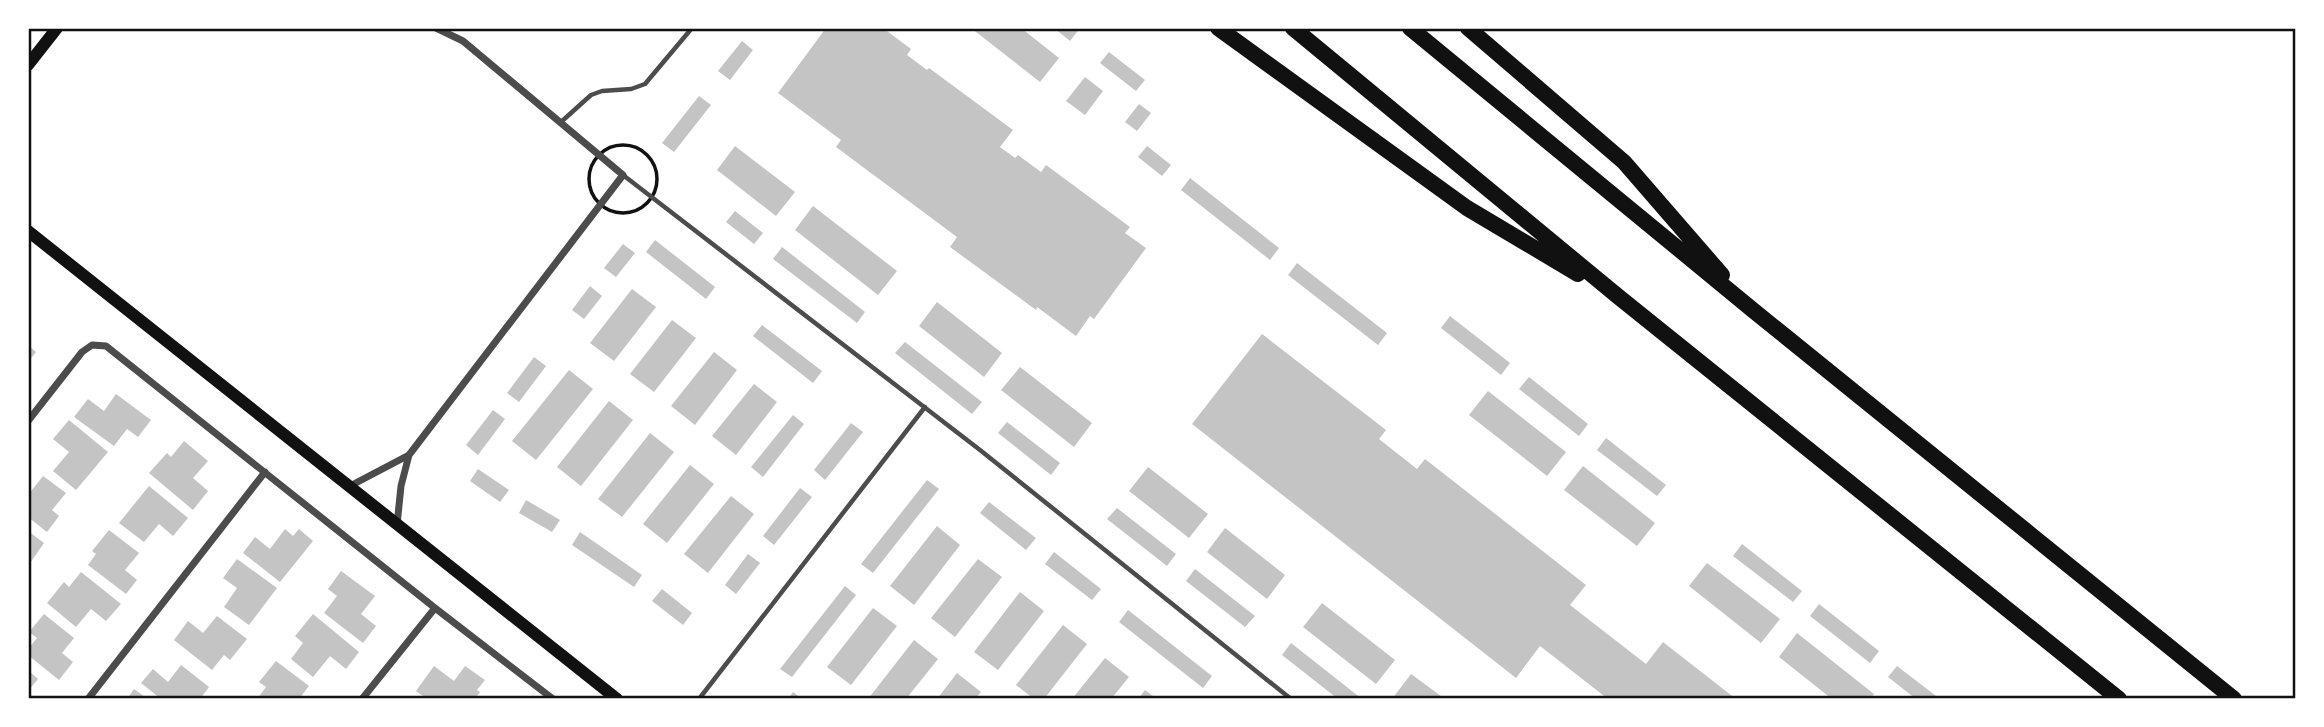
<svg xmlns="http://www.w3.org/2000/svg" width="2324" height="727" font-family="Montserrat,sans-serif">
<rect width="100%" height="100%" fill="#fff"/>
<path fill="#c4c4c4" d="M826 28H883L911 49 907 55 927 70 929 68 1013 130 1000 147 1015 158 1018 155 1041 172 1046 165 1130 227 1125 233 1146 248 1094 319 1090 316 1076 336 1037 307 1036 310 950 247 957 237 836 147 841 140 778 93Z
M971 28H1021L1059 58 1040 82Z
M1054 28H1080L1070 41Z
M742 41 753 50 730 80 718 71Z
M1109 52 1145 80 1136 91 1100 63Z
M1085 77 1103 91 1085 115 1066 101Z
M699 96 711 105 674 152 662 143Z
M1139 104 1151 113 1137 131 1125 122Z
M735 146 795 192 776 216 717 170Z
M1147 146 1171 165 1162 176 1138 157Z
M1190 178 1279 248 1270 260 1181 190Z
M813 206 897 271 878 295 795 230Z
M735 211 763 233 754 244 726 222Z
M655 240 715 287 706 299 646 252Z
M623 244 635 253 616 277 604 268Z
M782 247 865 312 857 323 773 259Z
M1297 263 1387 333 1378 345 1288 275Z
M590 286 602 296 584 319 572 310Z
M632 289 656 307 614 361 590 343Z
M937 302 1002 353 984 377 919 326Z
M1450 316 1510 363 1501 375 1441 328Z
M672 320 696 338 654 392 630 374Z
M762 325 822 371 813 383 753 336Z
M1262 334 1386 430 1379 439 1417 469 1425 459 1586 585 1570 605 1646 664 1663 642 1736 699H1608L1540 646 1516 678 1192 424Z
M905 342 982 402 972 414 895 353Z
M28 345 36 352 28 362Z
M714 352 737 370 695 425 671 406Z
M534 357 546 366 519 402 507 393Z
M1020 367 1092 423 1074 447 1001 390Z
M569 370 593 389 536 460 512 441Z
M1529 377 1588 424 1579 436 1519 389Z
M754 384 777 402 736 455 712 436Z
M1488 391 1566 452 1547 476 1469 415Z
M116 394 151 420 138 437 127 429 114 446 74 417 88 399 104 411Z
M609 401 633 420 581 486 557 467Z
M493 410 505 419 478 455 466 445Z
M793 415 804 424 763 477 751 467Z
M69 420 108 452 76 490 53 471 69 452 53 439Z
M1007 422 1060 463 1051 475 998 433Z
M851 423 863 432 825 480 814 470Z
M650 433 674 452 622 517 598 499Z
M1606 438 1666 485 1657 496 1597 450Z
M184 441 208 461 193 478 208 491 193 510 149 473 167 453 171 457Z
M690 465 714 484 667 543 643 524Z
M1583 466 1655 523 1637 546 1564 490Z
M1148 467 1208 514 1189 538 1129 491Z
M478 469 509 490 500 502 470 481Z
M43 476 66 493 52 510 59 516 47 532 28 517V495Z
M927 480 939 489 873 573 861 564Z
M149 486 188 518 173 536 159 524 144 542 119 523Z
M800 488 812 497 774 545 763 536Z
M731 496 754 514 708 573 684 554Z
M526 500 560 520 552 532 519 513Z
M989 502 1036 538 1026 550 980 513Z
M1117 508 1176 554 1167 566 1107 519Z
M937 526 960 545 914 605 890 586Z
M1225 528 1285 575 1267 599 1207 552Z
M285 529 293 536 299 529 313 541 280 582 243 553 255 537 270 549Z
M109 530 139 553 125 570 137 580 126 594 88 565 96 554 92 551Z
M28 531 44 543 28 566Z
M580 532 642 575 634 587 572 545Z
M1742 544 1802 591 1793 602 1733 556Z
M1054 552 1101 589 1092 600 1045 564Z
M748 554 760 563 736 594 725 585Z
M237 559 277 588 249 625 224 607 237 588 223 578Z
M978 559 1002 577 955 637 931 618Z
M1707 563 1780 619 1761 643 1689 586Z
M1195 569 1255 616 1245 627 1186 581Z
M341 571 375 596 361 614 376 626 363 643 324 613 337 596 328 589Z
M81 572 121 604 106 621 91 609 76 627 47 603 64 582 69 587Z
M845 586 856 595 792 677 780 669Z
M662 589 692 613 683 625 652 601Z
M1020 592 1044 611 998 670 974 652Z
M1322 603 1395 660 1376 684 1303 627Z
M1819 604 1879 651 1870 663 1810 616Z
M873 608 897 626 851 685 827 667Z
M1128 610 1212 676 1203 688 1119 622Z
M44 614 74 638 62 653 73 662 59 680 28 655V649L37 638 29 632Z
M313 614 359 652 346 669 330 656 313 677 291 659 303 643 295 636Z
M217 616 247 639 230 660 224 655 212 670 174 640 188 621 203 633Z
M1063 625 1087 644 1044 699H1034L1016 685Z
M1797 633 1874 694 1870 699H1832L1779 657Z
M914 640 938 659 906 699H868Z
M1291 643 1362 699H1338L1282 655Z
M1105 658 1129 677 1111 699H1072Z
M276 661 309 686 299 699H257L266 687 259 682Z
M181 665 209 687 200 699 191 697 190 699H161L141 683 153 669 168 682Z
M434 666 454 681 465 666 485 680 477 690 480 692 475 699H427L416 691Z
M1897 666 1940 699H1916L1888 677Z
M28 670 38 679 28 691Z
M957 673 981 692 975 699H937Z
M1411 674 1445 699H1392Z
M134 689 148 699H127Z
M1145 690 1157 699H1138Z
M793 692 802 699H788Z"/>
<g fill="none" stroke-linecap="round" stroke-linejoin="round">
<path stroke="#111" stroke-width="3.5" d="M589 179a34 34 0 1 1 68 0a34 34 0 1 1-68 0Z"/>
<path stroke="#4c4c4c" stroke-width="4.5" d="M561 122 591 95 602 91 631 89 645 84 692 28
M623 175 980 450 1291 699
M699 699 925 407"/>
<path stroke="#4c4c4c" stroke-width="7" d="M28 421 82 352 92 345 106 346 435 608 553 699
M350 486 409 455 623 175 463 41 436 28
M397 525 401 486 409 455
M88 699 265 472
M362 699 435 608"/>
<path stroke="#111" stroke-width="12" d="M28 65 57 28
M28 231 617 699"/>
<path stroke="#111" stroke-width="16" d="M1218 28 1467 208 1578 274
M1293 28 1620 298 2119 699
M1410 28 1754 311 2234 699
M1468 28 1624 162 1722 275"/>
</g>
<rect width="2324" height="727" fill="none" stroke="#ffffff" stroke-width="60"/>
<rect x="30" y="30" width="2264" height="667" fill="none" stroke="#111" stroke-width="2.5"/>
</svg>
